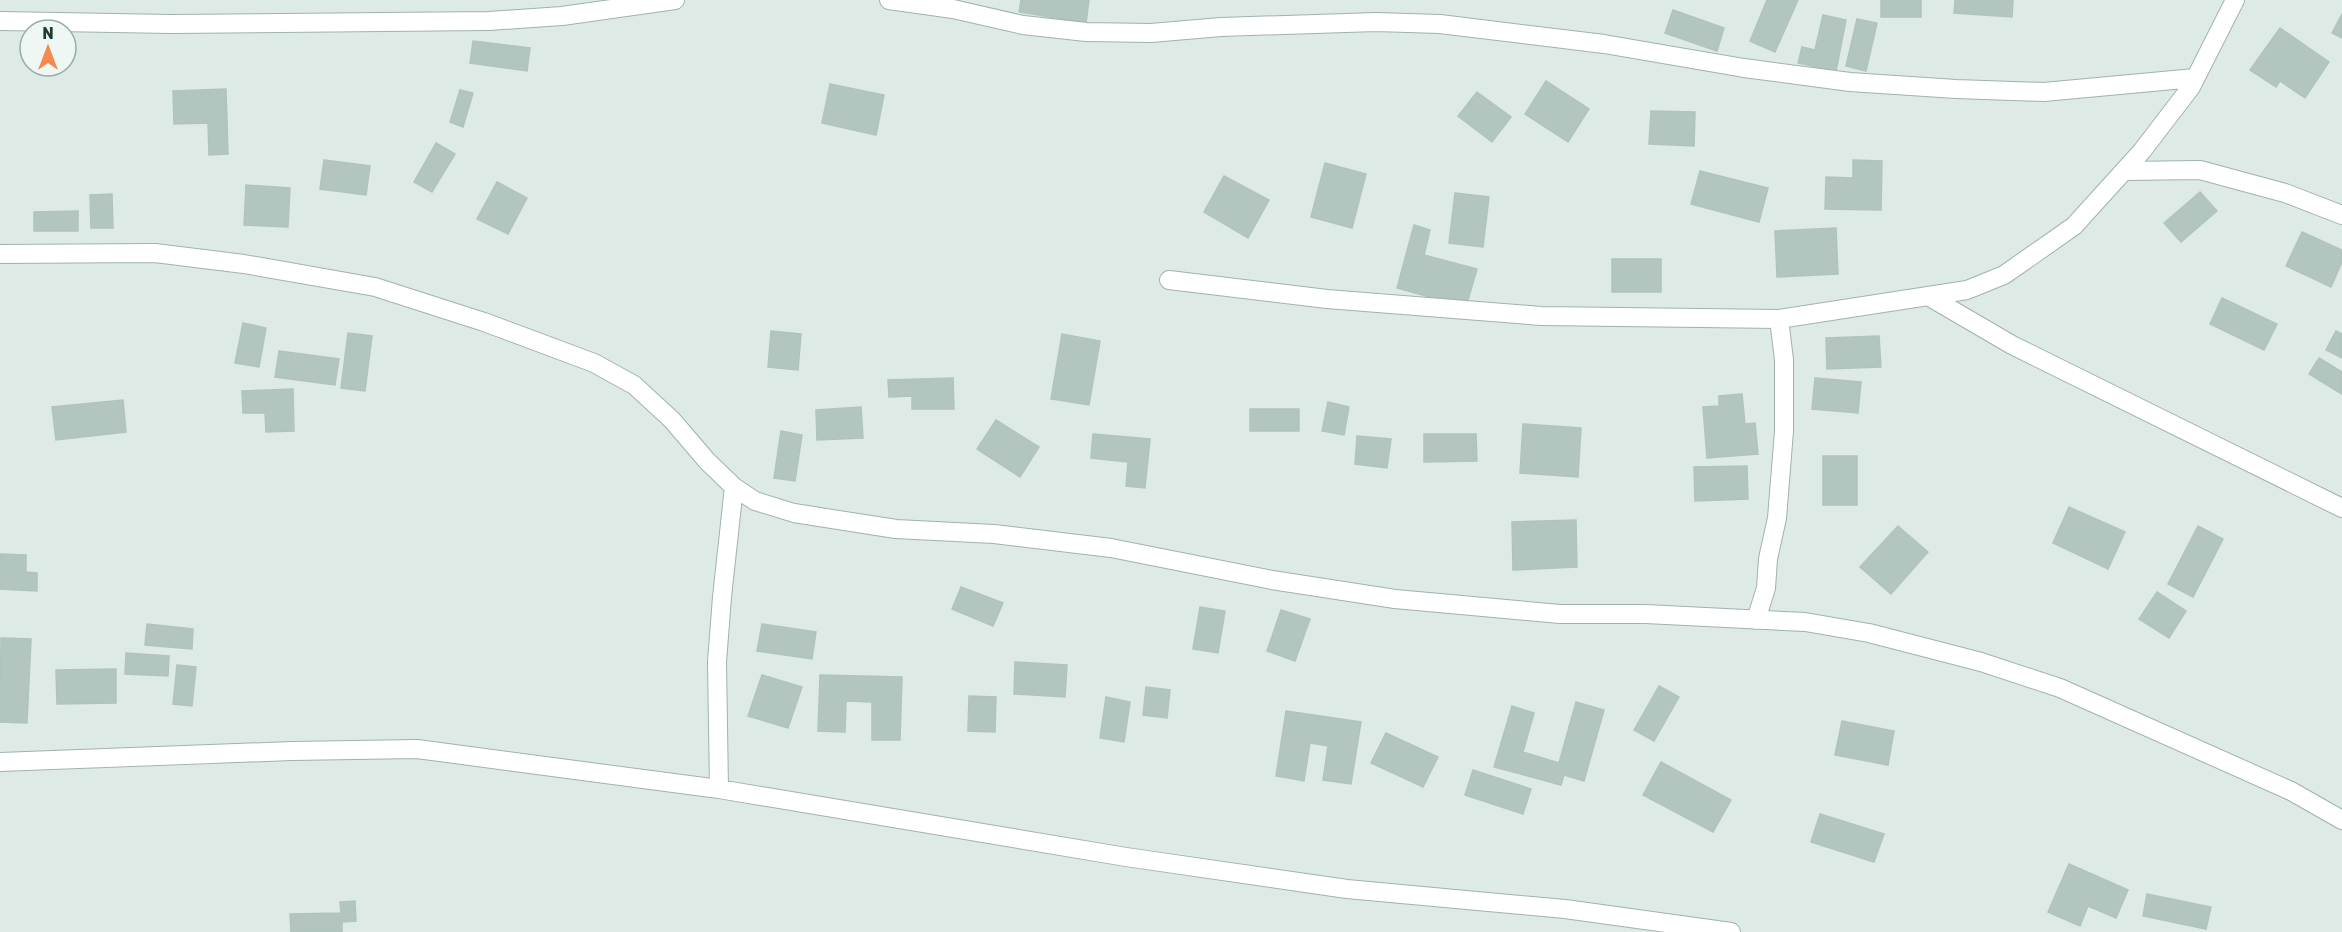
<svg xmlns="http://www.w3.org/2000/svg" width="2342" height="932" font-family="Rubik,sans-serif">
<rect width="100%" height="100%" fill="#deeae6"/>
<path fill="#b3c5bf" stroke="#b0c4bd" stroke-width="1.5" d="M1021 0H1089L1086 23 1019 12Z
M1767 0H1798L1775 52 1750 41Z
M1881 0H1921V17H1881Z
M1955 0H2013L2012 17 1954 13Z
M1673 10 1724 28 1717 51 1665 33Z
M2342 14V38L2332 33Z
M1823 15 1846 20 1836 71 1798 63 1802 47 1815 50Z
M1857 19 1877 23 1866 71 1846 66Z
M2280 28 2329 62 2305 98 2280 81 2276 87 2250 70Z
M473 41 530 48 527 71 470 63Z
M1546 81 1589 109 1568 142 1525 114Z
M830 84 884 95 876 135 822 123Z
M226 89 228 154 209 155 208 123 174 124 173 91Z
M460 90 473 93 463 127 450 122Z
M1477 92 1511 117 1492 142 1458 116Z
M1651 111 1695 112 1694 146 1649 144Z
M436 143 455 154 432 192 414 182Z
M324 160 370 166 366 195 320 189Z
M1853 160 1882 161 1881 210 1825 209 1826 177 1853 178Z
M1325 163 1366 174 1352 228 1311 217Z
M1700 171 1768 188 1759 222 1691 204Z
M1224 176 1269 200 1248 238 1204 212Z
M497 182 527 198 508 234 477 219Z
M246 185 290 188 288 227 244 225Z
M2200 192 2217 211 2181 242 2164 223Z
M1455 193 1489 197 1483 247 1449 243Z
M112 194 113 228H91L90 195Z
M78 211V231H34V212Z
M1414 225 1430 230 1424 255 1477 269 1466 307 1397 288Z
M1836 228 1838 274 1777 277 1775 231Z
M2302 232 2342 250V262L2331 287 2286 266Z
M1612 259H1661V292H1612Z
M2222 298 2277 324 2264 350 2210 324Z
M243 323 266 328 259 367 235 363Z
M771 331 801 334 798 370 768 367Z
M2336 331 2342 334V358L2326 350Z
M348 333 372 336 365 391 341 388Z
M1062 334 1100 341 1089 405 1051 399Z
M1879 336 1881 367 1827 369 1826 338Z
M279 351 339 359 335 385 275 377Z
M2319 358 2342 372V394L2309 374Z
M953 378 954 409H912V396L889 397 888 380Z
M1815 378 1861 382 1858 413 1812 409Z
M293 389 294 431 266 432 265 413H243L242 391Z
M1742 394 1745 424 1755 423 1758 454 1707 458 1703 407 1719 406V396Z
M123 400 126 432 56 440 52 407Z
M1328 402 1349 407 1344 435 1322 431Z
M861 407 863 438 817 440 816 410Z
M1250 409H1299V431H1250Z
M996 420 1039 447 1020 477 977 449Z
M1523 424 1581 428 1578 477 1520 473Z
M781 431 802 435 795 481 774 478Z
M1093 434 1150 439 1145 488 1126 486 1128 462 1091 458Z
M1424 434H1476L1477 461 1424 462Z
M1357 436 1391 439 1387 468 1355 464Z
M1823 456H1857V505H1823Z
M1747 466 1748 499 1695 501 1694 467Z
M2069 507 2125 532 2108 569 2053 543Z
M1576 520 1577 567 1513 570 1512 522Z
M1898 526 1928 552 1891 594 1860 567Z
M2198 526 2223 539 2193 597 2168 584Z
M0 554 26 555V572L37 573V591L0 589Z
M961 587 1003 603 993 626 952 609Z
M2157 592 2186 611 2169 638 2139 619Z
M1200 607 1225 611 1218 653 1193 649Z
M1281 610 1310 619 1295 661 1267 651Z
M147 624 193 629 192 649 145 645Z
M762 624 816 632 812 659 757 651Z
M1 638 31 639 27 723 0 722Z
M126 653 169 656 168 676 125 674Z
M1015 662 1067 665 1065 697 1014 694Z
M177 665 196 667 192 706 173 704Z
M116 669V703L57 704 56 670Z
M762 675 802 687 788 728 748 716Z
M820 675 902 677 900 740H872V702L846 701 845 732 818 731Z
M1659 686 1679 697 1654 741 1634 730Z
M1146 687 1170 690 1167 718 1143 715Z
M969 696 996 697 995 732 968 731Z
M1106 697 1130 702 1124 742 1100 738Z
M1576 702 1604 710 1584 781 1564 775 1561 785 1494 767 1512 706 1534 713 1523 752 1559 763Z
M1286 711 1361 722 1351 784 1323 780 1328 746 1310 743 1304 781 1276 776Z
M1842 721 1894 731 1888 765 1835 755Z
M1386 733 1438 757 1423 787 1371 763Z
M1661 762 1731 800 1713 832 1643 795Z
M1473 770 1531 789 1523 814 1465 795Z
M1820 814 1884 834 1874 862 1811 842Z
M2069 864 2128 890 2116 918 2088 906 2080 926 2048 912Z
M2147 894 2211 907 2206 929 2143 916Z
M355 901 356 921 342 922V932H291L290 914 341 913 340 902Z"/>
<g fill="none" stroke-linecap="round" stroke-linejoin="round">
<g stroke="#a1b2ad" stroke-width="20">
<path id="minor" d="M889 0 953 9 1023 25 1086 32 1151 33 1221 27 1376 22 1440 24 1604 44 1744 68 1850 82 1956 89 2044 92 2195 78
M0 21 171 24 489 21 562 16 675 0
M2124 171 2200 170 2285 193 2342 215
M0 254 155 253 244 264 375 287 484 322 594 363 634 385 672 420 707 461 734 487 755 501 794 513 896 529 994 534 1111 548 1272 580 1395 599 1560 614H1646L1805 622 1869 633 1981 662 2060 688 2291 791 2342 820
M1169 280 1327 299 1541 316 1779 319 1967 290 2004 275 2074 226 2142 151 2191 87 2235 0
M1928 296 2012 345 2342 508
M1756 620 1766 588 1768 559 1777 518 1784 431V360L1779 319
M0 762 292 751 417 749 719 789 1126 857 1347 889 1565 909 1731 932
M719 789 717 662 722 597 734 487"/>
</g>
<use href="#minor" stroke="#fff" stroke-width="18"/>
</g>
<g transform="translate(48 48)"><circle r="28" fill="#eef7f3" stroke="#9baba7" stroke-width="1.5"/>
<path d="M0-4.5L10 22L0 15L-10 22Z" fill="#f6894f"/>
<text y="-9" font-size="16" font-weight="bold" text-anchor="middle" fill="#1f3a35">N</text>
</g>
</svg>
